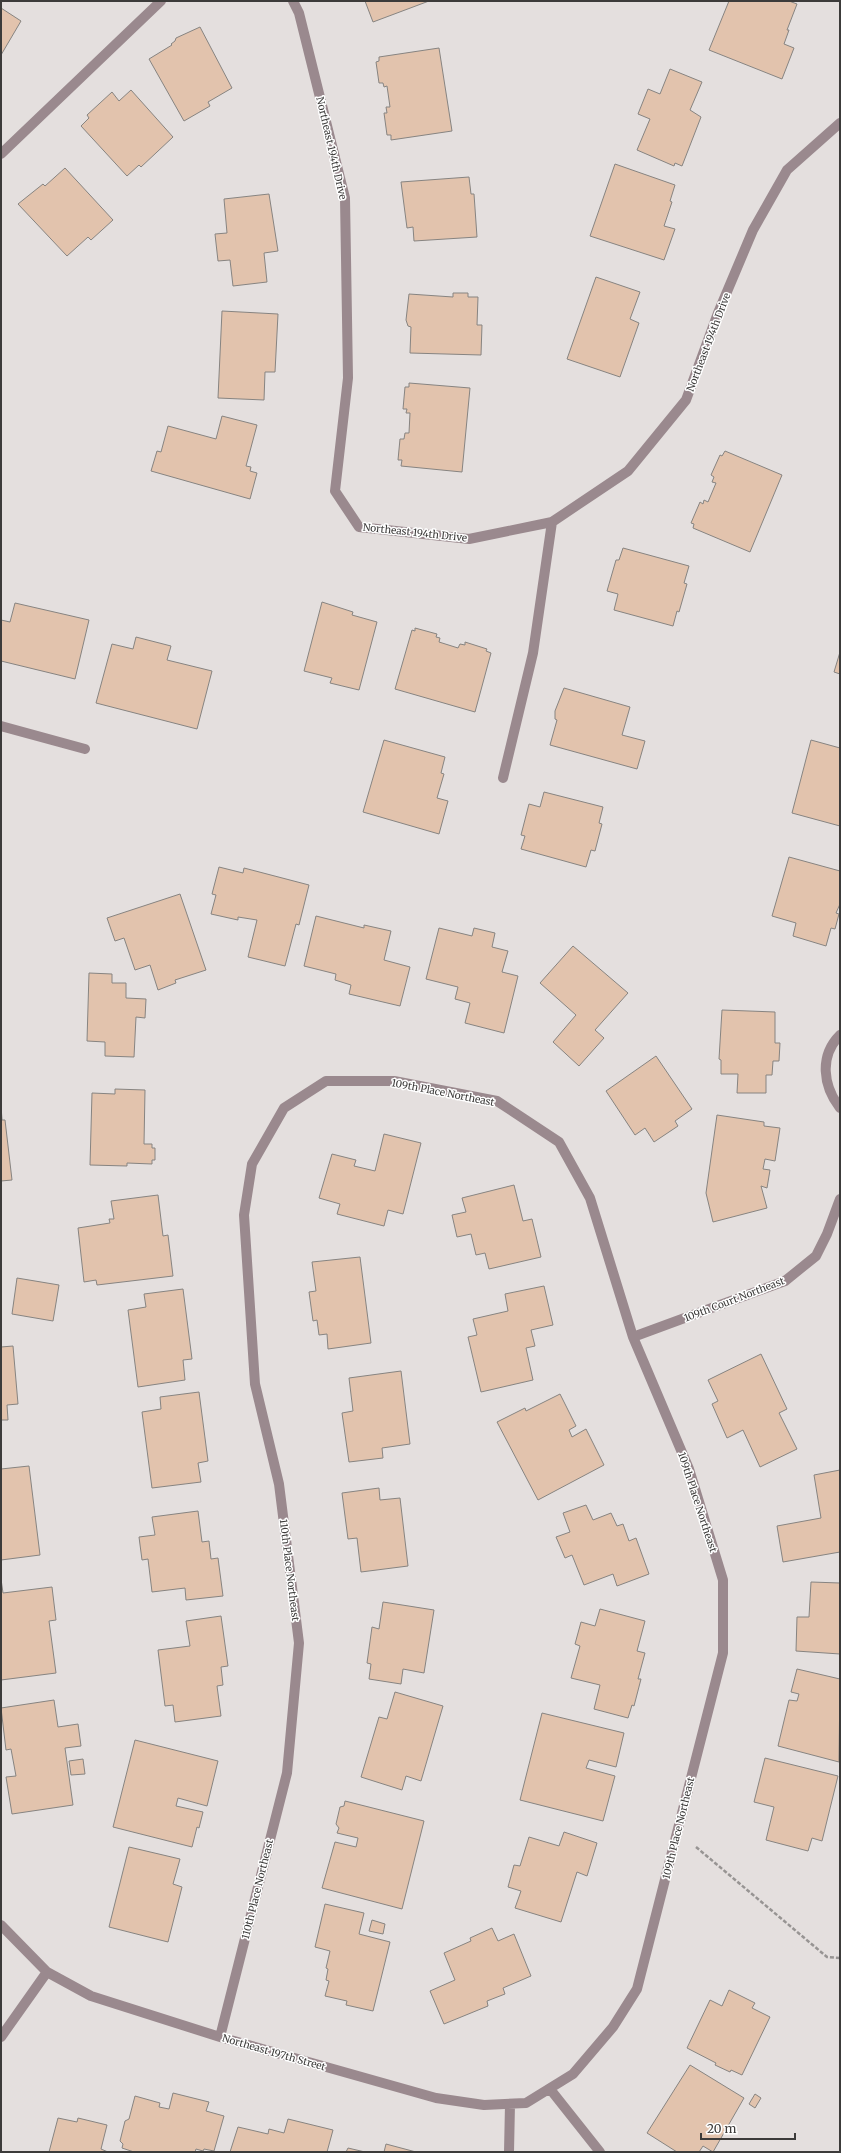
<svg xmlns="http://www.w3.org/2000/svg" width="841" height="2153" font-family="Merriweather,serif">
<rect width="100%" height="100%" fill="#e4dfde"/>
<path fill="#e2c3ad" stroke="#878481" d="M365 1H429L373 22Z
M729 1H789L797 4 787 30H789L784 44 794 48 782 79 709 50Z
M1 8 21 21 1 55Z
M200 27 232 88 208 102 210 106 184 121 149 59 172 45 171 44 175 41 176 38Z
M439 48 452 131 391 140V135H387L384 113H387L386 107H390L387 86 384 87 383 83H379L376 62 379 61V57Z
M670 69 702 82 690 110 701 117 682 166 675 163 674 166 637 150 650 119 638 114 648 89 660 94Z
M131 90 173 137 141 167 139 165 127 176 81 126 89 118 87 115 112 92 119 101Z
M615 164 675 185 670 201 672 202 664 226 675 229 664 260 590 236Z
M65 168 113 220 91 240 88 237 67 256 18 204 43 184 45 186Z
M469 177 471 194H474L477 237 414 241 413 227 407 228 401 182Z
M269 194 278 251 264 253 267 282 233 286 230 260 218 261 215 234 227 233 224 199Z
M596 277 640 292 630 319 639 323 620 377 567 359Z
M453 293H468V297H478L477 325H482L481 355 410 353 411 327 408 326 406 320 409 294 453 297Z
M222 311 278 314 275 372H265L264 400 218 398Z
M409 383 470 388 462 472 401 466 402 460H398L400 439H404L405 433H409L410 413H406L407 409H403L405 387H409Z
M222 416 257 425 246 466 251 467 250 471 257 473 250 499 151 471 157 451 161 452 168 426 216 439Z
M725 451 782 475 750 552 693 528 694 524 691 523 700 502 703 504 704 500 708 502 716 483 712 482 714 477 711 475 720 455 722 456Z
M623 548 689 566 684 583 687 584 679 612 677 611 673 626 614 610 618 594 607 591 616 560H619Z
M322 602 353 612 352 615 377 622 359 690 330 683 332 678 304 671Z
M15 603 89 620 75 679 1 661V620L10 622Z
M415 628 437 634 436 637 440 638 439 642 458 648 460 644 465 645V642L487 649 486 651 491 653 475 712 395 689 412 630 415 631Z
M136 637 171 646 167 660 212 671 197 729 96 703 112 644 133 649Z
M840 652V674L834 672Z
M564 688 630 707 622 735 645 741 637 769 550 745 557 720 555 719V711Z
M384 740 445 757 441 773 444 774 437 798 448 801 439 834 363 812Z
M811 740 840 748V826L792 813Z
M544 792 603 807 599 823 602 824 595 851 591 850 586 867 521 849 525 836 521 835 529 804 540 807Z
M789 857 840 871V904L836 913 839 914 835 929 831 928 826 946 793 936 796 923 772 916Z
M219 867 243 873 244 868 309 885 299 925 296 924 285 966 248 957 257 920 238 917V920L211 914 216 895 212 894Z
M180 894 206 970 175 980 176 983 158 990 150 965 135 970 124 938 115 941 107 918Z
M316 916 364 928V925L391 931 384 960 410 967 400 1006 349 994 351 985 335 980 336 974 304 966Z
M439 928 472 936 474 928 495 933 492 947 508 951 502 972 518 976 504 1033 465 1023 470 1003 455 999 458 987 426 979Z
M573 946 628 993 595 1030 604 1038 579 1066 553 1042 576 1015 540 983Z
M89 973 112 974V983H126V998L146 999 145 1018 136 1017 134 1057 105 1056V1042L87 1041Z
M722 1010 775 1012V1043H780L779 1061H773L772 1075H766V1093H737L738 1074H721V1060L719 1059Z
M656 1056 692 1109 675 1121 678 1126 654 1142 645 1128 635 1135 606 1091Z
M115 1089 145 1090 144 1144H152V1148H155V1160H152V1164L127 1163V1166L90 1165 92 1093 115 1094Z
M1 1106 2 1120H5L12 1180 1 1181Z
M717 1115 764 1122V1126L780 1128 775 1161 765 1159 763 1169 770 1170 767 1188 761 1186 767 1208 713 1222 706 1193Z
M384 1134 421 1143 403 1214 388 1210 384 1226 337 1214 340 1204 319 1198 332 1154 356 1160 354 1166 375 1171Z
M514 1185 523 1221 532 1219 541 1257 489 1269 485 1253 476 1255 471 1234 457 1237 452 1215 466 1212 462 1198Z
M158 1195 163 1236 168 1235 173 1276 97 1285 96 1280 84 1282 78 1228 110 1223 109 1219H114L111 1201Z
M360 1257 371 1343 328 1349 327 1334 319 1335 317 1320 313 1321 309 1292 316 1291 312 1262Z
M17 1278 59 1285 53 1321 12 1314Z
M544 1286 553 1325 531 1330 535 1346 526 1348 533 1380 481 1392 468 1337 477 1335 473 1319 508 1311 505 1294Z
M183 1289 192 1359 183 1360 185 1380 138 1387 128 1310 146 1307 144 1294Z
M13 1346 18 1404 7 1405 8 1420H1V1347Z
M761 1354 787 1409 779 1413 797 1449 760 1467 743 1430 727 1438 712 1404 718 1401 708 1380Z
M401 1371 410 1444 382 1448 383 1458 349 1462 342 1413 353 1411 349 1378Z
M199 1392 208 1461 198 1463 201 1482 152 1488 142 1412 161 1409 160 1397Z
M560 1394 576 1426 569 1430 572 1437 586 1429 604 1465 538 1500 497 1422 525 1408 526 1411Z
M29 1466 40 1555 1 1560V1469Z
M840 1470V1552L783 1562 777 1526 821 1518 814 1475Z
M379 1488 380 1500 400 1498 408 1566 361 1572 357 1538 348 1539 342 1493Z
M586 1505 593 1520 611 1513 617 1526 623 1524 629 1541 636 1538 649 1574 617 1586 613 1574 584 1585 572 1555 565 1558 556 1537 570 1532 563 1513Z
M198 1511 202 1542 209 1541 211 1559 218 1558 223 1596 186 1600 185 1588 152 1592 148 1559 142 1560 139 1537 155 1535 152 1517Z
M1 1579 3 1593 52 1587 56 1620 49 1621 56 1673 1 1680Z
M811 1582 840 1583V1654L796 1651 797 1617H809Z
M383 1602 434 1610 424 1673 403 1669 401 1684 369 1679 371 1664 367 1663 372 1627 379 1629Z
M600 1609 645 1621 637 1651 645 1653 638 1679H641L634 1706 632 1705 628 1718 594 1709 600 1685 571 1678 580 1646 575 1644 581 1622 595 1626Z
M221 1616 228 1666 221 1667 223 1685 217 1686 221 1716 175 1722 173 1705 165 1706 158 1650 190 1646 186 1621Z
M797 1669 840 1679 839 1762 778 1746 789 1700 797 1701 799 1694 791 1692Z
M395 1692 443 1706 421 1781 406 1776 402 1790 361 1777 379 1717 387 1719Z
M54 1700 58 1727 78 1724 81 1746 65 1748 73 1805 12 1814 6 1777 16 1776 11 1749 6 1750 1 1708Z
M542 1713 624 1733 616 1767 589 1760 586 1768 615 1776 603 1821 520 1800Z
M135 1740 218 1761 207 1806 178 1798 176 1806 203 1812 199 1828 197 1827 192 1847 113 1827Z
M765 1758 838 1776 822 1841 812 1838 808 1851 766 1840 774 1807 754 1802Z
M83 1759 85 1774 71 1775 69 1761Z
M345 1801 424 1821 402 1909 322 1888 335 1842 356 1847 358 1838 337 1833 339 1828 336 1824 340 1807 344 1806Z
M564 1832 597 1843 587 1876 577 1872 561 1922 515 1908 521 1891 508 1887 514 1865 520 1866 529 1837 559 1846Z
M129 1847 180 1859 173 1884 182 1887 168 1942 109 1927Z
M325 1904 364 1913 359 1934 390 1942 373 2011 346 2005 347 2001 325 1996 329 1981 326 1980 328 1969 326 1968 330 1951 315 1947Z
M372 1920 385 1924 383 1934 369 1931Z
M492 1928 498 1941 514 1934 531 1976 503 1988 505 1994 487 2001 488 2006 444 2024 430 1991 455 1980 444 1953 471 1941 470 1938Z
M729 1990 755 2003 752 2008 770 2017 742 2075 731 2070 730 2072 715 2065 716 2063 687 2048 710 2000 722 2006Z
M690 2065 744 2098 713 2152 703 2146 699 2152H677L647 2133Z
M173 2093 209 2102 206 2111 224 2116 214 2151 204 2149 203 2151 196 2149 195 2152H134L122 2148 123 2144 120 2141 125 2121 129 2119 135 2096 160 2103 159 2107 169 2109Z
M755 2094 761 2098 755 2108 749 2104Z
M58 2118 77 2122 78 2118 107 2125 101 2149 108 2152H49Z
M288 2119 333 2130 327 2152H230L238 2127 268 2134 269 2129 284 2133Z
M386 2144 416 2152H384Z
M348 2148 365 2152H346Z"/>
<g fill="none" stroke-linecap="round" stroke-linejoin="round">
<path stroke="#979493" stroke-width="2.5" stroke-dasharray="4 2" stroke-linecap="butt" d="M696 1847 827 1957 840 1958"/>
<path stroke="#9a898e" stroke-width="10" d="M293 1 299 13 345 198 348 378 335 491 359 527 469 539 552 522 628 471 686 400 718 313 753 230 787 170 840 123
M1 154 161 1
M1 726 85 749
M503 778 533 653 552 522
M840 1035C819 1056 823 1086 840 1108
M633 1337 785 1281 816 1256 827 1234 840 1199
M1 1925 47 1972 91 1996 220 2037 436 2098 484 2105 526 2103 573 2074 613 2027 637 1989 723 1653V1580L689 1469 633 1337 590 1198 559 1142 497 1101 394 1081H326L284 1108 252 1164 244 1215 255 1384 279 1484 299 1643 287 1773 220 2037
M1 2037 47 1972
M550 2089 600 2152
M509 2152 510 2104"/>
</g>
<g text-anchor="middle" stroke-width="3" stroke-linejoin="round" paint-order="stroke">
<g font-size="10" fill="#3c3b3a" stroke="#fff">
<text transform="translate(332 148) rotate(77)" y="4">Northeast 194th Drive</text>
<text transform="translate(708 342) rotate(-69)" y="4">Northeast 194th Drive</text>
<text transform="translate(415 532) rotate(6)" y="4">Northeast 194th Drive</text>
<text transform="translate(443 1092) rotate(11)" y="4">109th Place Northeast</text>
<text transform="translate(734 1299) rotate(-21)" y="4">109th Court Northeast</text>
<text transform="translate(698 1502) rotate(72)" y="4">109th Place Northeast</text>
<text transform="translate(290 1570) rotate(83)" y="4">110th Place Northeast</text>
<text transform="translate(678 1828) rotate(-76)" y="4">109th Place Northeast</text>
<text transform="translate(257 1889) rotate(-76)" y="4">110th Place Northeast</text>
<text transform="translate(274 2052) rotate(16)" y="4">Northeast 197th Street</text>
</g>
</g>
<rect width="841" height="2153" fill="none" stroke="#3c3b3a" stroke-width="4"/>
<path d="M701 2133v6h94v-6" fill="none" stroke="#3c3b3a" stroke-width="2"/>
<text x="707" y="2133" font-size="12" fill="#3c3b3a" stroke="#ffffff" stroke-width="3" paint-order="stroke">20 m</text>
</svg>
